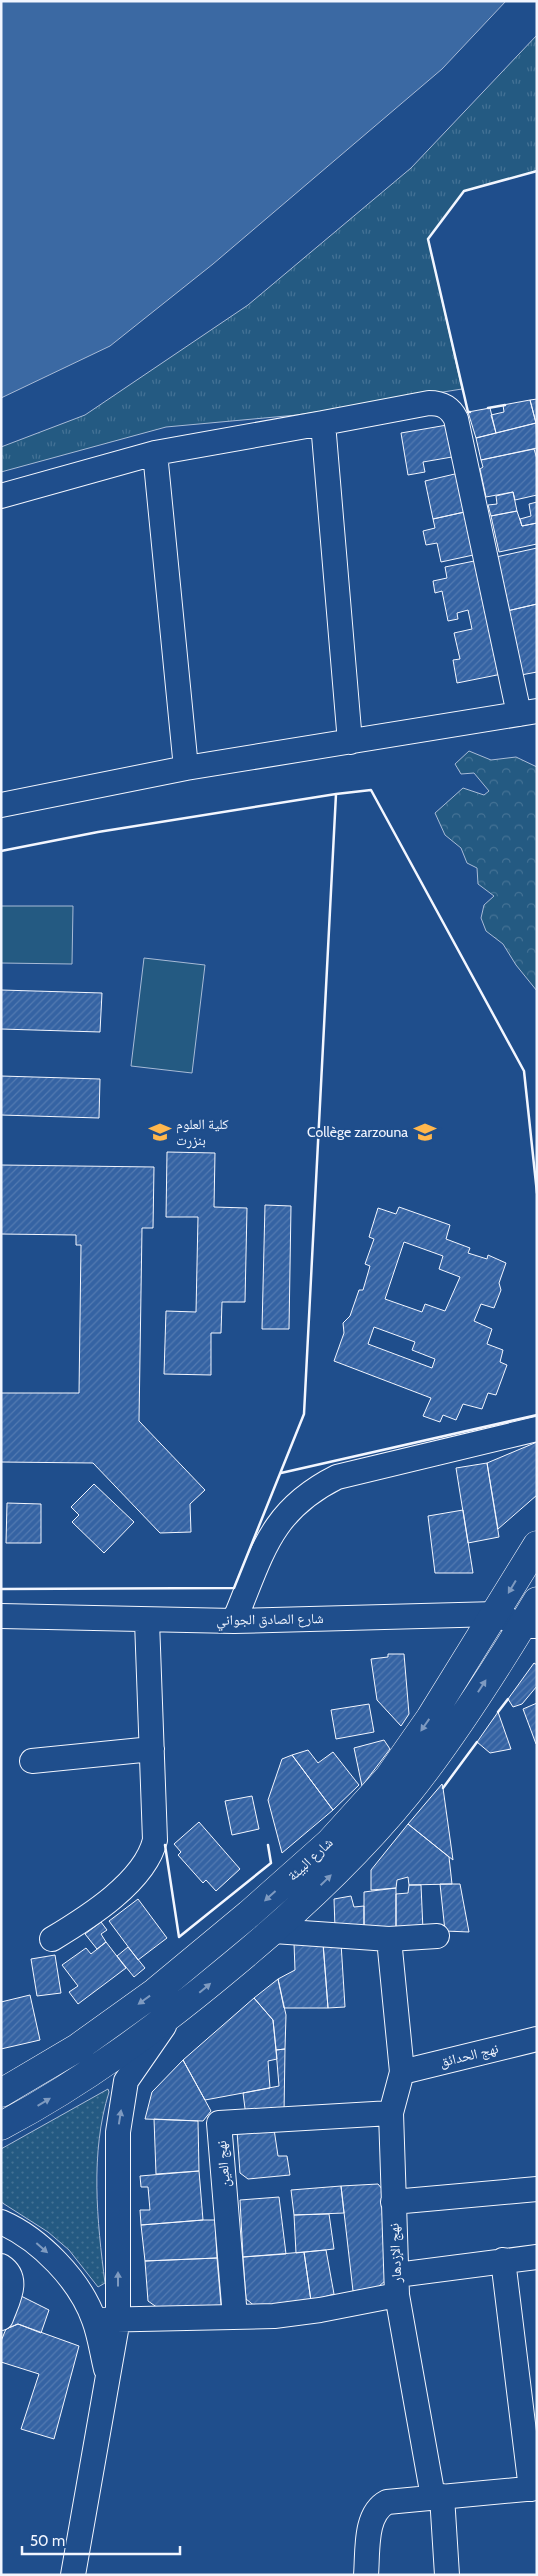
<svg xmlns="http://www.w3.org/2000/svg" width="538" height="2576" font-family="Cabin,'Noto Naskh Arabic',sans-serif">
<defs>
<pattern id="grass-tufts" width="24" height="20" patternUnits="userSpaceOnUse" patternTransform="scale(1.25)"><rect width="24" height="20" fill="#245a82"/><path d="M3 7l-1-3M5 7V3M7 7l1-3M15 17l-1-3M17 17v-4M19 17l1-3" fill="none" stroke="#447295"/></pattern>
<pattern id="forest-crowns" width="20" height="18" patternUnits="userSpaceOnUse" patternTransform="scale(1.25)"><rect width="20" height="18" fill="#245a82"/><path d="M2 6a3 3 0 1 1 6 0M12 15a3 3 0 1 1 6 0" fill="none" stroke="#447295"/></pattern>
<pattern id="park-dots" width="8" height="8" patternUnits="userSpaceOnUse" patternTransform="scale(1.25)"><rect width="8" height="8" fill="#245a82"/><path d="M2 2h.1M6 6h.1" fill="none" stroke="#447295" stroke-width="1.8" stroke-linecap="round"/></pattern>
<pattern id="building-hatch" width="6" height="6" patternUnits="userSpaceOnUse" patternTransform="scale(1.25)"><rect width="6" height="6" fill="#3563a3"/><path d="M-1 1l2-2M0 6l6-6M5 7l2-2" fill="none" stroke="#537ab1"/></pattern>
</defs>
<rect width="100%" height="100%" fill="#1f4e8c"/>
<path fill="url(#grass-tufts)" stroke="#a8bbd7" d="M537 35V171L464 191 428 239 462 389 297 415 166 427 1 472V447L85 415 248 305 411 168Z"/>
<path fill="url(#forest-crowns)" stroke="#a8bbd7" d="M469 751 491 760 516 757 537 767V991L516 965 503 944 486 931 481 918 484 905 494 896 478 884 477 868 467 863 461 848 445 835 435 813 463 788 484 795 489 791 474 773 461 774 455 764Z"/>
<path fill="url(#park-dots)" stroke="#a8bbd7" d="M108 2089 109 2092C90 2153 97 2221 105 2283L98 2287 69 2250 48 2232 1 2202V2149Z"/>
<path fill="#245a82" stroke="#a8bbd7" d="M1 906H73L72 964 1 963Z
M144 958 205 965 192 1073 131 1066Z"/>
<path fill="#3b69a3" stroke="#a8bbd7" d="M1 1H506L442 69 213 264 110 346 1 398Z"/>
<path fill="url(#building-hatch)" stroke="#f2f6ff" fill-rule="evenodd" d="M537 399V423H536L530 400Z
M530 400 536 423 496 433 491 415 504 412 503 405Z
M490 408 496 433 476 438 468 412Z
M536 423 537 448 481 460 476 438Z
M447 425 452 457 423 462 425 472 408 475 401 433Z
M534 449 537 459V495L515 500 513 492 486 497 480 469 483 467 481 460Z
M459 473 469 511 433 519 425 481Z
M513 492 517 511 491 516 488 505 497 504 496 496Z
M537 502V523L522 526 520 519 531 516 529 504Z
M469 511 478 554 441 562 437 543 426 545 423 531 435 528 433 519Z
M517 511 522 526 537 523V544L499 552 491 516Z
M537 548V604L507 611 496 557Z
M479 560 502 674 457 683 453 660 460 659 454 633 472 629 468 610 457 613 458 619 448 621 442 591 435 593 433 581 447 578 445 567Z
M537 604V672L521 675 507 611Z
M1 990 102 993 100 1032 1 1029Z
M1 1076 100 1079 99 1118 1 1115Z
M167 1152 215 1153 214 1207 247 1208 245 1302H222L221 1333H211V1375L164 1374 166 1311 196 1312 198 1217H166Z
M1 1165 154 1167 153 1228H142L139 1421 205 1490 190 1504 191 1532 160 1533 93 1463 1 1462V1393H79L81 1245H76V1235L1 1234Z
M265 1205 291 1206 289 1329H262Z
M399 1207 450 1225 446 1239 470 1248 468 1253 487 1259 488 1255 506 1263 499 1283 501 1290 494 1308 481 1304 474 1321 492 1329 487 1344 503 1350 500 1362 507 1365 496 1395 488 1393 482 1409 463 1404 456 1420 443 1415 440 1422 423 1416 431 1398 334 1361 344 1333 343 1323 350 1316 359 1290H363L370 1266 365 1264 374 1239 369 1237 378 1208 396 1214ZM404 1242 443 1256 439 1269 460 1277 445 1311 425 1304 422 1312 385 1299ZM374 1327 415 1342 412 1350 435 1359 432 1368 368 1344Z
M537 1442V1495L498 1529 487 1463Z
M487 1463 499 1537 468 1543 456 1468Z
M94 1484 134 1522 104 1553 72 1522 79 1515 71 1507Z
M7 1503 41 1504V1543H6Z
M463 1510 473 1573H435L428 1516Z
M388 1654H404L409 1714 401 1726 377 1700 371 1659 388 1657Z
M534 1663 537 1665V1686L522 1704 513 1707 508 1699Z
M537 1703V1743L536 1744 523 1709Z
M369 1704 374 1732 336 1739 331 1710Z
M498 1712 511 1749 490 1753 477 1742Z
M384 1740 390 1749 362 1786 354 1748Z
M308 1750 318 1763 333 1752 359 1785 333 1810 292 1755Z
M292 1755 333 1810 282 1853 268 1800 282 1759Z
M442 1784 443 1788 453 1860 408 1824Z
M252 1796 259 1829 232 1835 225 1801Z
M199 1822 240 1869 216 1891 206 1880 203 1883 178 1855 181 1852 174 1844Z
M408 1824 449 1857 452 1884 409 1885 408 1877 397 1880 396 1888 371 1890V1870Z
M440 1884H460L469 1932 445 1931Z
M409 1885H421L423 1930 396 1932V1894L408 1893Z
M396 1888V1932L364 1930V1892Z
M351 1896 354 1907 364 1906V1930L335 1928 334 1899Z
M138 1899 167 1938 138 1960 109 1921Z
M101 1922 107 1930 101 1934 106 1942 97 1949 85 1934Z
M106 1942 126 1968 78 2004 69 1992 78 1986 62 1965 86 1948 91 1954Z
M294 1943H323L328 2008H284L278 1979 295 1970Z
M323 1943H341L345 2007 328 2008Z
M128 1947 145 1968 134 1977 117 1956Z
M55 1955 61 1993 37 1996 31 1959Z
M278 1979 286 2015 285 2049 276 2050 273 2020 254 1998Z
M30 1995 40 2040 1 2049V2002Z
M254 1998 273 2020 277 2059 268 2061 270 2088 205 2100 183 2060Z
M285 2049 284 2113 246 2116 243 2093 279 2086 276 2050Z
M183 2060 211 2111 203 2121 145 2119 152 2092Z
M154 2119 198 2121 199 2171 156 2174Z
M274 2129 278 2156H287L290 2175 248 2179 240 2173 237 2131Z
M199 2171 203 2220 141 2225 140 2210H150L148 2187H141L140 2176Z
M378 2184 383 2190 386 2280 378 2287 353 2291 341 2186Z
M341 2186 344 2213 294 2215 291 2190Z
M279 2197 286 2254 243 2257 240 2200Z
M329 2214 334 2249 296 2253 294 2215Z
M203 2220H215L217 2258 145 2261 141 2225Z
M326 2250 334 2294 311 2301 304 2252Z
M304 2252 311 2301 256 2307 246 2299 243 2257Z
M217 2258 221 2305 158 2308 148 2301 145 2261Z
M19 2295 49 2310 41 2333 18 2324 6 2329Z
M18 2324 79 2346 54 2439 21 2429 39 2374 1 2362V2341L6 2329Z"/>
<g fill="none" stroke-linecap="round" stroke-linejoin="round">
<g stroke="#f2f6ff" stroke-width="26">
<path id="minor" d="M323 423 429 403C442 403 450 407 456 419L519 714
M155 453 186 768
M1 496 155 453 323 423 350 742
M1 805 186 768 537 711
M1 1616 234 1621 496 1614 522 1626H537
M234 1621C262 1555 269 1511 337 1477L537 1429
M32 1761 152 1749
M274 1931 389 1939 437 1936
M52 1939C87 1918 145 1882 155 1840L147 1621
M402 2072 537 2039
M393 2202 537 2189
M1 2222C40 2239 80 2280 94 2320 100 2336 102 2353 106 2369
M503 2260 531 2489
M1 2266C21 2279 7 2301 1 2318
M397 2275 537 2257
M397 2295 433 2497
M235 2317 219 2123 391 2113
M94 2320 274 2316 320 2310 397 2295 391 2113 402 2072 389 1939
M442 2496 447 2575
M73 2575 118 2319V2132L126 2081 164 2026
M366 2575C368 2552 364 2514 387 2502L537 2488"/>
</g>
<g stroke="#f2f6ff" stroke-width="29">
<path id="major" d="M1 2093 77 2048 155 1992 249 1914 330 1842 388 1778 430 1718 537 1545
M1 2126C84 2082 158 2027 230 1967 293 1915 355 1858 407 1794 453 1737 499 1664 537 1601"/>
</g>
<use href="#minor" stroke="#1f4e8c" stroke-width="24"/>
<use href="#major" stroke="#1f4e8c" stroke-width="28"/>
<path stroke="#f2f6ff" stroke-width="2.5" d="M488 408 505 405
M470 412H468L428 239 464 191 537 171
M336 794 371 790 524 1071 537 1193
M1 851 98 832 336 794 304 1414 234 1588 1 1589
M281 1473 537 1415
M498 1712 508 1699
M443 1788 477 1742
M165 1845 179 1937 271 1863 268 1845"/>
</g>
<defs><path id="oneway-solid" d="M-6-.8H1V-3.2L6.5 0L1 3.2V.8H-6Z" transform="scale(1.25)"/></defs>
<g fill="#7e9ac0">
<use href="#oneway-solid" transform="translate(512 1587) rotate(121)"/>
<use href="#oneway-solid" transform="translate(482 1686) rotate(-57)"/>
<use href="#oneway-solid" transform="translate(425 1725) rotate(125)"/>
<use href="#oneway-solid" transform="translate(326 1880) rotate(-44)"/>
<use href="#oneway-solid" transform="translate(270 1896) rotate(138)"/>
<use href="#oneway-solid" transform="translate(205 1988) rotate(-40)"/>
<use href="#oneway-solid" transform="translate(144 2000) rotate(144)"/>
<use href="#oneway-solid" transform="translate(44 2102) rotate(-31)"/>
<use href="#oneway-solid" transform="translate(120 2117) rotate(-81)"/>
<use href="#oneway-solid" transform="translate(42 2248) rotate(41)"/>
<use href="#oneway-solid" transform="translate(118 2279) rotate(-90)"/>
</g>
<defs>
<g id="university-bare" transform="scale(1.725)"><path d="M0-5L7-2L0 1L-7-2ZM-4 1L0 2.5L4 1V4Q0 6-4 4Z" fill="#ffb74d" stroke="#1f4e8c" stroke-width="2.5" paint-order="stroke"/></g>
</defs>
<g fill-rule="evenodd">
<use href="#university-bare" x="160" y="1132"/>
<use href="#university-bare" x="425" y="1132"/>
</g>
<g text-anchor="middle" stroke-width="4" stroke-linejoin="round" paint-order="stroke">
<g font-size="14" fill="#f2f6ff" stroke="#1f4e8c" text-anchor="start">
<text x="176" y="1129">كلية العلوم<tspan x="176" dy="16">بنزرت</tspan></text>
<text x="408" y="1137" text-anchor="end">Collège zarzouna</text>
</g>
<g font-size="14" fill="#f2f6ff" stroke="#1f4e8c">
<text transform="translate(270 1619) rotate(-1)" y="5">شارع الصادق الجواني</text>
<text transform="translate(310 1859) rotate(-43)" y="5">شارع البيئة</text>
<text transform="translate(469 2055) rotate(-14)" y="5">نهج الحدائق</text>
<text transform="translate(223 2164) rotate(-95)" y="5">نهج العين</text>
<text transform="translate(395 2253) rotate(-93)" y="5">نهج الإزدهار</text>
</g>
</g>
<rect width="538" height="2576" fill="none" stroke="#f2f6ff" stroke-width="5"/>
<path d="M22 2546v8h158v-8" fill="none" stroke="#f2f6ff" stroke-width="2.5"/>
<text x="30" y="2546" font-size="15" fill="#f2f6ff" stroke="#1f4e8c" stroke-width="4" paint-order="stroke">50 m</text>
</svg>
